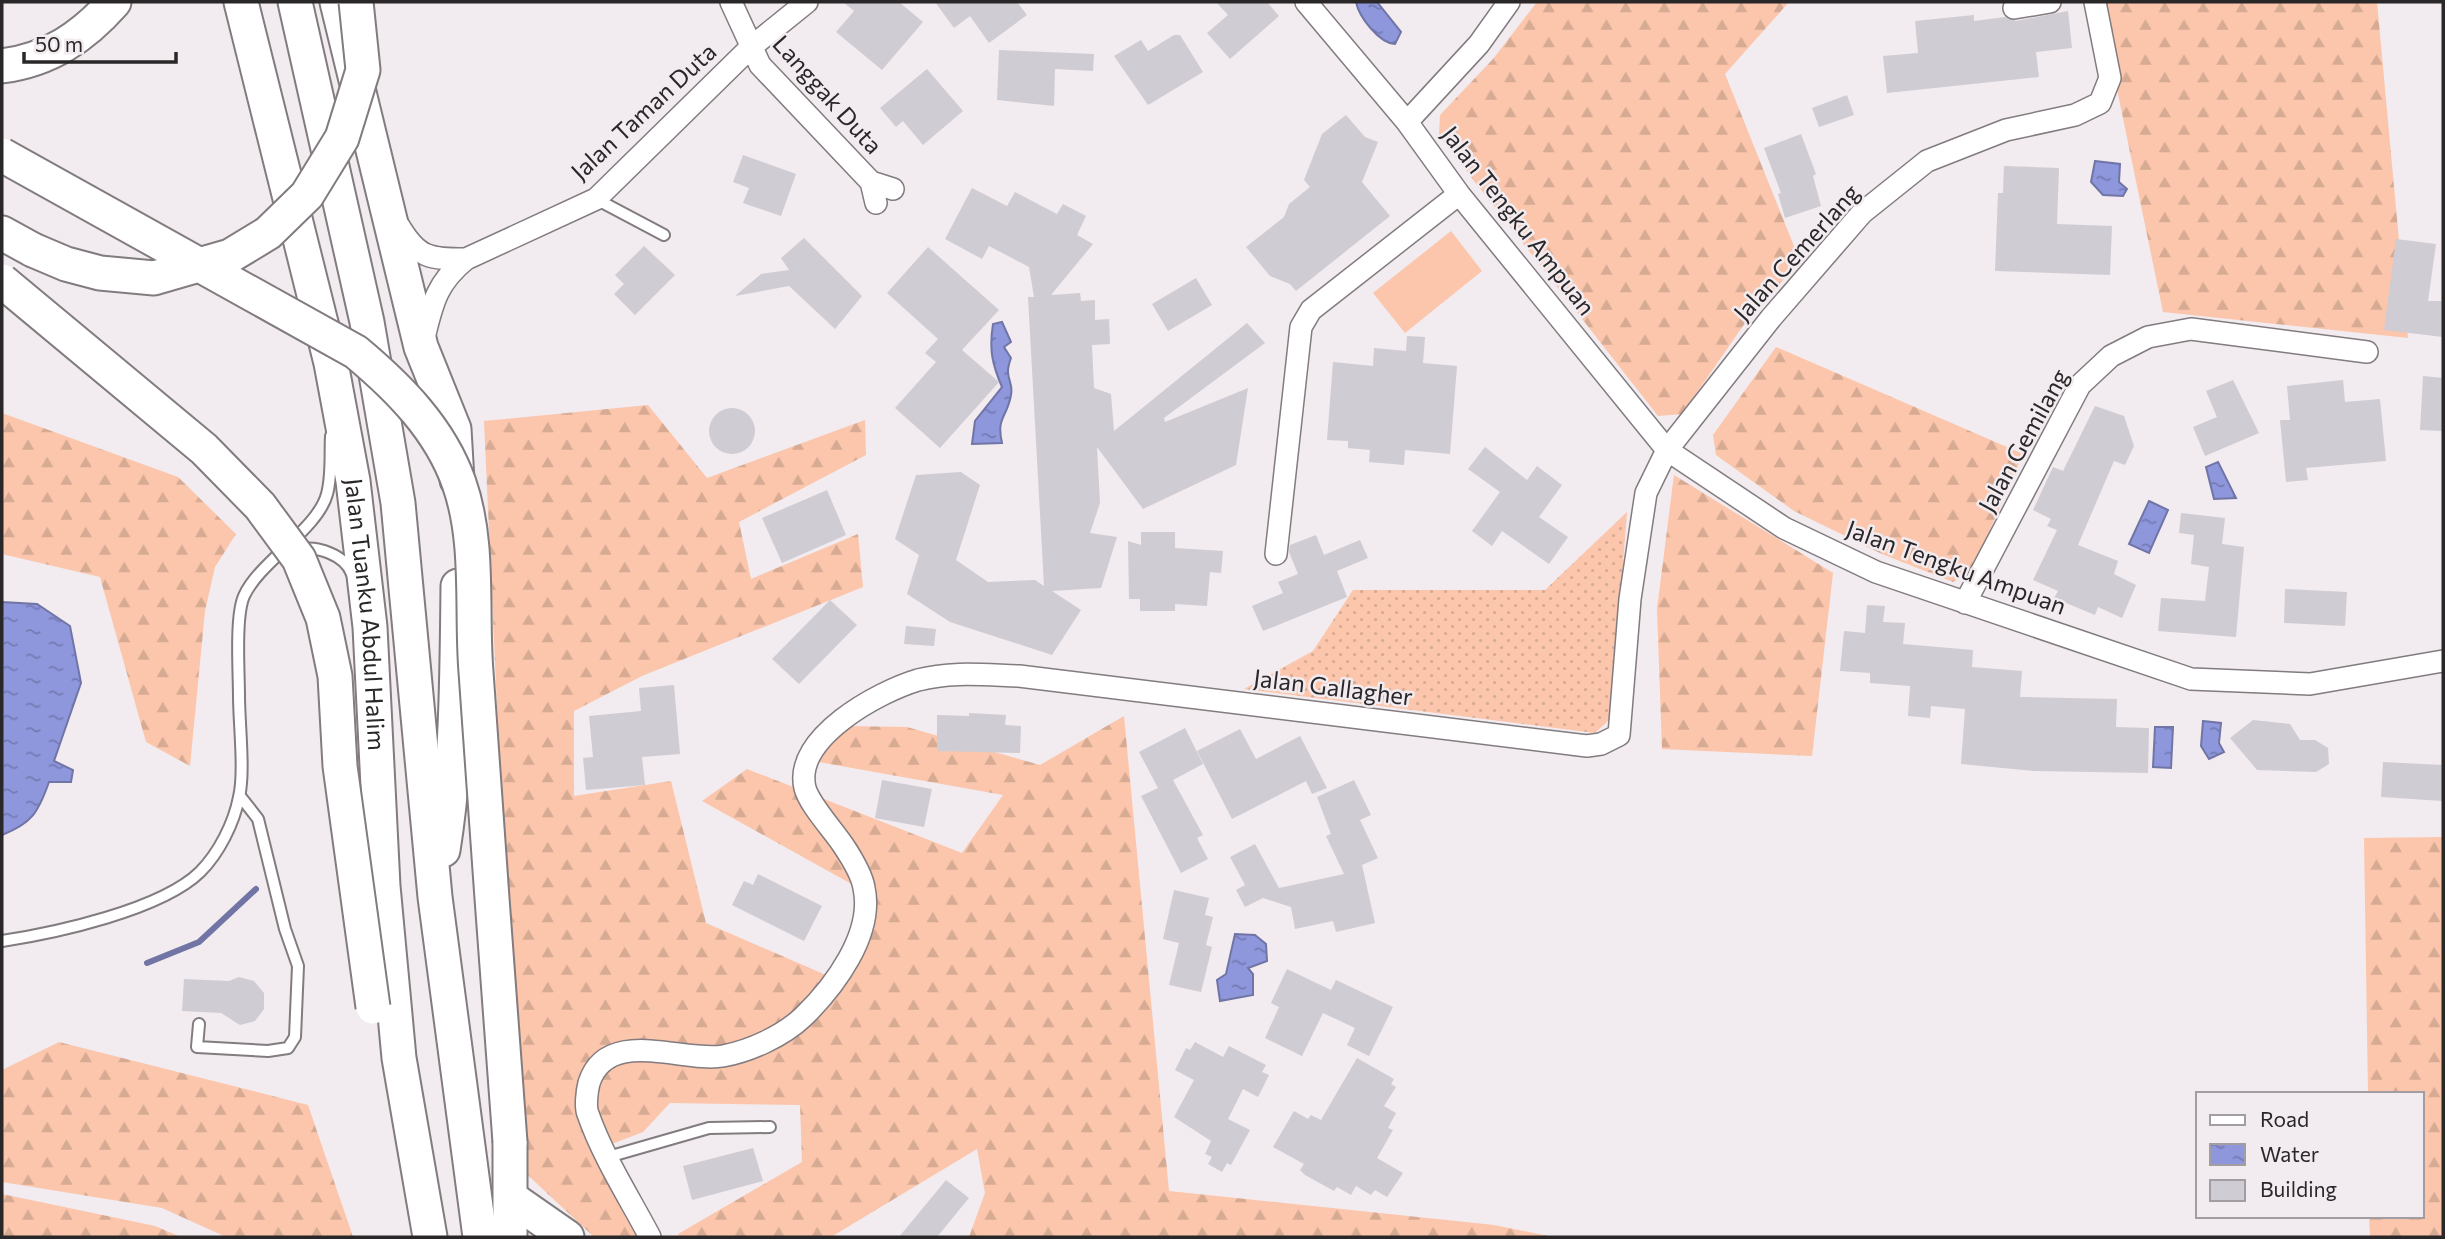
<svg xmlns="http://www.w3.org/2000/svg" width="2445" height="1239" font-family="Commissioner,sans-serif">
<defs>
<pattern id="grass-dots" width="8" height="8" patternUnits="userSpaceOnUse" patternTransform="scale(1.75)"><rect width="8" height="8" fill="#fbc6ab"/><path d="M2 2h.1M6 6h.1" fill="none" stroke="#d7aa93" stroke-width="1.8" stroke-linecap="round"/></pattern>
<pattern id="forest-firs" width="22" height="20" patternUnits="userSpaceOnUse" patternTransform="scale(1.75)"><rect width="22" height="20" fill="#fbc6ab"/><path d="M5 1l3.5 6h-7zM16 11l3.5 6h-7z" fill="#d7aa93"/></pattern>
<pattern id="water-ripples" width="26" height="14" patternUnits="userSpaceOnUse" patternTransform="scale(1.75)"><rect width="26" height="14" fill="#8e96dc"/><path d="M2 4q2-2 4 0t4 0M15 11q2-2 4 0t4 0" fill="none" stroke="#747ab2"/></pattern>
</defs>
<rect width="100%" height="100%" fill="#f2ebef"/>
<path fill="url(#grass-dots)" d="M1627 512 1611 718 1595 733 1244 689 1313 651 1353 590H1545Z"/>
<path fill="url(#forest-firs)" d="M1537 2H1789L1725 74 1800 261 1745 323 1682 414 1658 416 1439 136 1440 115 1493 59Z
M2099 2H2377L2408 338 2163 312Z
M1776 347 2023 454 1971 573 1953 582 1882 554 1794 511 1716 455 1713 435Z
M648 405 707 478 865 420 866 455 739 522 751 579 858 534 863 587 642 676 574 711V796L671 781 706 923 842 982 873 896 702 801 747 769 962 853 1003 795 813 761 842 726 907 727 1040 765 1124 716 1169 1191 1494 1225 1553 1237H969L985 1193 977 1149 831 1237H680L678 1234 802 1162 800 1105 670 1103 643 1132 591 1152 637 1237H594L518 1166 484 421Z
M2 413 178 477 236 534 215 567 205 611 190 766 146 742 100 577 2 554Z
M1674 475 1833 573 1812 756 1662 749 1657 609Z
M2443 837V1237H2370L2369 1216H2422V1094H2368L2364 838Z
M59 1042 308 1105 353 1237H226L162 1208 2 1182V1070Z
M2 1194 155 1226 181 1237H2Z"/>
<path fill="#fbc6ab" d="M1451 231 1482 271 1405 333 1373 293Z"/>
<path fill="url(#water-ripples)" stroke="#7075a6" stroke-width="2" d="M1356 2H1377L1401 32 1395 44C1379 43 1359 17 1356 2Z
M2095 161 2120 164 2119 182 2127 189 2123 196 2103 195 2091 182Z
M1002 322 1011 342 1004 347 1011 358C1003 379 1014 380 1011 395 1007 418 996 417 1002 443L972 444 975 421 1002 387C992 364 989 349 993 324Z
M2218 462 2236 498 2214 499 2206 467Z
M2149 501 2168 510 2149 553 2129 544Z
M2 602 37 604 70 626 81 683 54 761 73 770 71 782H49C38 813 32 823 2 835Z
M2203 721 2221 723 2219 743 2224 752 2209 759 2201 746Z
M2155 727H2173L2171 768 2153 767Z
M1235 934 1255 935 1266 944 1267 961 1248 968 1253 974V995L1220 1001 1217 980 1226 974Z"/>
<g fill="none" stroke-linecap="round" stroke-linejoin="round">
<path stroke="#7075a6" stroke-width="6" d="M147 963 199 942 256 889"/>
</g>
<path fill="#d0ccd3" d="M843 2H899L923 22 882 70 836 32 854 11Z
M935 2H1017L1027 15 989 43 970 16 954 28Z
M1216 2H1267L1279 16 1230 59 1207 33 1228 15Z
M2068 11 2072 48 2036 52 2039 77 1887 93 1883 56 1918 53 1915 21 1974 15V21L2005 17 2016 21Z
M1174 35H1180L1203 72 1148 105 1114 56 1141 40 1148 51Z
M999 50 1094 54 1093 71 1055 69 1054 106 997 100Z
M927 69 963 111 923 145 903 121 896 127 880 108Z
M1847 95 1854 115 1819 127 1812 108Z
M1346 115 1365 137 1378 142 1362 182 1390 216 1296 291 1290 284 1270 276 1246 247 1284 217 1289 204 1310 187 1304 180 1322 134Z
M1801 134 1816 174 1813 176 1821 206 1785 218 1778 194 1781 193 1764 148Z
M743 155 796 174 781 216 743 203 749 188 733 182Z
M2004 166 2059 168 2057 224 2112 226 2110 275 1995 271 1998 193H2003Z
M972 188 1007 206 1015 192 1057 214 1063 204 1086 216 1077 235 1093 244 1051 295 1080 293 1081 301 1095 300V320L1109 319 1110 344 1092 345 1094 388 1111 394 1114 431 1247 323 1265 343 1164 418 1165 422 1248 388 1236 465 1143 509 1097 447 1100 503 1090 533 1117 537 1101 588 1052 591 1081 610 1052 655 950 622 907 594 919 555 895 539 916 475 961 472 980 485 956 560 988 582 1035 580 1044 586 1028 297H1034L1029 267 989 246 982 259 945 239Z
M804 238 862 296 835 329 789 286 735 296 761 274 789 270 781 258Z
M2396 239 2436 244 2428 301H2443V337L2384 330Z
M644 246 675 275 635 315 614 294 624 284 615 275Z
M928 247 999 310 962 350 999 382 940 448 895 408 936 362 925 353 938 339 887 293Z
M1196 278 1212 305 1168 331 1152 304Z
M1407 336 1425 337 1423 363 1457 366 1450 454 1405 450 1404 465 1369 462 1370 450 1348 448V441L1327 440 1333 362 1373 366 1374 348 1406 351Z
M2423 376 2443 378V431L2420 430Z
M2233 380 2259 433 2205 456 2193 427 2217 417 2206 391Z
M2343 380 2345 402 2380 399 2386 461 2306 468 2308 480 2286 482 2280 420H2290L2287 386Z
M2095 406 2124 416 2134 446 2125 465 2114 461 2078 545 2118 561 2114 574 2136 585 2122 618 2098 607 2095 615 2054 598 2058 591 2033 580 2057 530 2047 526 2051 519 2033 510 2053 467 2063 471Z
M709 431a23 23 0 1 1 46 0a23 23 0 1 1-46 0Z
M1485 447 1527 480 1537 466 1562 485 1539 517 1568 537 1549 564 1502 531 1492 546 1472 531 1500 492 1468 469Z
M827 490 846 535 782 563 762 518Z
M2181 513 2225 518 2222 544 2244 547 2236 637 2158 631 2161 598 2205 601 2209 567 2191 564 2194 535 2179 533Z
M1141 532H1175V548L1223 551 1221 573 1210 572 1207 606 1175 604V611H1140V599H1129L1128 541 1141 545Z
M1316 535 1324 555 1360 540 1368 558 1337 571 1347 597 1263 631 1252 606 1283 593 1278 582 1298 574 1289 552 1290 545Z
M2285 589 2347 592 2345 626 2284 623Z
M830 600 857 625 799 684 772 659Z
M1867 605 1885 606 1883 622 1905 623 1903 644 1973 650 1972 667 2022 671 2020 697 2117 699 2116 727 2149 728 2148 773 2034 771 1961 764 1965 709 1931 706 1930 718 1908 716 1910 686 1870 683V673L1840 671 1844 631 1865 633Z
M906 626 936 629 934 646 904 644Z
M674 685 680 754 642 757 645 785 586 790 583 758 593 757 589 716 641 711 639 688Z
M969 713 1006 715 1005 725 1021 726 1020 753 937 751V715L969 716Z
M2253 720 2290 724 2300 740H2315L2328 748 2329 764 2316 772 2257 770 2230 738Z
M1185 728 1203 764 1173 780 1203 835 1197 838 1208 859 1181 873 1141 796 1158 788 1139 752Z
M1240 729 1256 759 1300 736 1327 788 1312 794 1306 781 1232 819 1197 751Z
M2383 762 2443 765V801L2381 797Z
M882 780 932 789 924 827 875 818Z
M1354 780 1371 815 1360 820 1378 858 1362 865 1375 923 1336 932 1333 921 1295 929 1291 907 1263 898 1245 907 1236 890 1245 885 1230 857 1255 844 1279 888 1344 874 1326 836 1331 834 1317 797Z
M758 874 822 906 804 941 732 905 744 881 753 885Z
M1174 890 1209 898 1205 915 1213 917 1206 945 1212 947 1201 992 1169 985 1179 943 1163 939Z
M1287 969 1331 990 1336 980 1393 1007 1369 1056 1347 1045 1355 1028 1323 1013 1302 1056 1265 1038 1279 1007 1271 1003Z
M239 977 254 981 264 993V1009L255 1021 240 1025 221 1013 182 1011 184 979 229 981Z
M1195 1042 1223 1057 1229 1046 1266 1065 1262 1072 1269 1075 1258 1097 1243 1089 1228 1119 1250 1130 1231 1165 1227 1163 1222 1172 1208 1164 1212 1157 1205 1154 1211 1141 1174 1117 1194 1080 1175 1070 1186 1048 1190 1050Z
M1357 1058 1394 1079 1391 1084 1396 1087 1384 1106 1396 1113 1388 1128 1393 1130 1377 1158 1403 1173 1387 1197 1375 1190 1371 1195 1356 1186 1351 1195 1337 1187 1334 1191 1305 1175 1300 1170 1304 1164 1273 1147 1294 1111 1308 1119 1311 1115 1321 1120Z
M753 1148 763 1181 692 1200 683 1166Z
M946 1180 969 1198 937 1237H899Z"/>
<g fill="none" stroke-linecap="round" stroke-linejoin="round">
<g stroke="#827b7f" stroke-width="14">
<path id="service" d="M596 199 664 235
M298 550C317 545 345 555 352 574
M2 941C55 933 161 910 200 872 219 853 234 823 239 797 245 772 239 724 239 696 239 673 235 616 244 596 259 562 318 529 327 494 332 476 330 454 331 436
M199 1024 197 1047 268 1051 288 1048 295 1037 298 966 285 929 258 819 240 796
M608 1157 709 1128 770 1127"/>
</g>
<g stroke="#827b7f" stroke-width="24">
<path id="minor" d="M731 2 760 65 871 182 876 203
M1306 2 1407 122 1459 194 1667 450 1784 528 1876 572 2191 679 2310 684 2443 661
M2014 8 2050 2
M1407 122 1479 44 1509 2
M871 182 893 189
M399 226C418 258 429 259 466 259
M423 342C432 306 435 284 466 259L596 199 750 48 807 2
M1276 554 1301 327 1311 310 1459 194
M1965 603 2080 385 2111 356 2148 337 2191 329 2367 352
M650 1237C629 1197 603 1157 588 1114 585 1107 587 1091 589 1083 607 1026 683 1063 723 1056 750 1051 783 1036 803 1017 834 987 874 934 864 888 862 874 851 857 843 845 833 830 809 804 805 788 793 738 878 692 918 680 951 671 986 675 1019 676L1587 746 1601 744 1619 735 1630 599 1646 493 1667 450 1771 318 1862 213 1927 161 2006 130 2075 115 2100 103 2110 78 2095 2"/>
</g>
<g stroke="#827b7f" stroke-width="37">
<g id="primary">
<path id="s1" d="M241 2 331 363 353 481 370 627 383 886 399 1058 430 1237"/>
<path d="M295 2 367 322 398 503 435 897 480 1237"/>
<path d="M337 2 421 347 454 429 457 480"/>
<path d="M2 66C49 60 83 37 114 2"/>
<path d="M2 233 33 250"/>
<path d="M443 850C457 763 457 674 458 586"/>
<path d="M510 1142V1237"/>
<path d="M511 1198 567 1237"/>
</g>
</g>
<use href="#service" stroke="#fff" stroke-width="10"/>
<use href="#minor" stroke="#fff" stroke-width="21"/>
<use href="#primary" stroke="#fff" stroke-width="33"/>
<g stroke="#827b7f" stroke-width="37" stroke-linecap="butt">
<path id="primary-bridge" d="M2 155 356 352C399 388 440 429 459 483 480 542 471 611 476 672 487 829 498 985 510 1142
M33 250 66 264 100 273 154 278 230 256 268 233 307 195 342 138 363 70 356 2
M2 281 204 449 260 506 299 559 323 618 335 676 340 766 373 1007"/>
</g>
<use href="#primary-bridge" stroke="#fff" stroke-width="33"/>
</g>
<g text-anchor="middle" stroke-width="5" stroke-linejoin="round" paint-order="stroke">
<g font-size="24" fill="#2a2729" stroke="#f2ebef">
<text transform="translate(827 95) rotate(48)" y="8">Langgak Duta</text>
<text transform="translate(644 112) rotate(-43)" y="8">Jalan Taman Duta</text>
<text transform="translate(1518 221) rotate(52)" y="8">Jalan Tengku Ampuan</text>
<text transform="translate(1797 253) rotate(-48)" y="8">Jalan Cemerlang</text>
<text transform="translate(2024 441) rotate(-61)" y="8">Jalan Gemilang</text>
<text transform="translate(1956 568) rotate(20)" y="8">Jalan Tengku Ampuan</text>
<text dy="8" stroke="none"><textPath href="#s1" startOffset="626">Jalan Tuanku Abdul Halim</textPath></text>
<text transform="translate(1333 688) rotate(7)" y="8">Jalan Gallagher</text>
</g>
</g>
<rect width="2445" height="1239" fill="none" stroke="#2a2729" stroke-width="7"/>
<rect x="2196" y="1092" width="228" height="126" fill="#f2ebef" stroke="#a29da0" stroke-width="2"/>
<rect x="2210" y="1115" width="35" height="10" fill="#ffffff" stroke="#a29da0" stroke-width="2"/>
<text x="2260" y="1127" font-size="21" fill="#2a2729">Road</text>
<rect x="2210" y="1144" width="35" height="21" fill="url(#water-ripples)" stroke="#a29da0" stroke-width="2"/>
<text x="2260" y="1162" font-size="21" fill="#2a2729">Water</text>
<rect x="2210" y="1180" width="35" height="21" fill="#d0ccd3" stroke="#a29da0" stroke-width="2"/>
<text x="2260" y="1197" font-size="21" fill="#2a2729">Building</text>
<path d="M24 52v10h152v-10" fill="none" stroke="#2a2729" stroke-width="3.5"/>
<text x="35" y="52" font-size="21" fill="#2a2729" stroke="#f2ebef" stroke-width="5" paint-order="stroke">50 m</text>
</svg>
